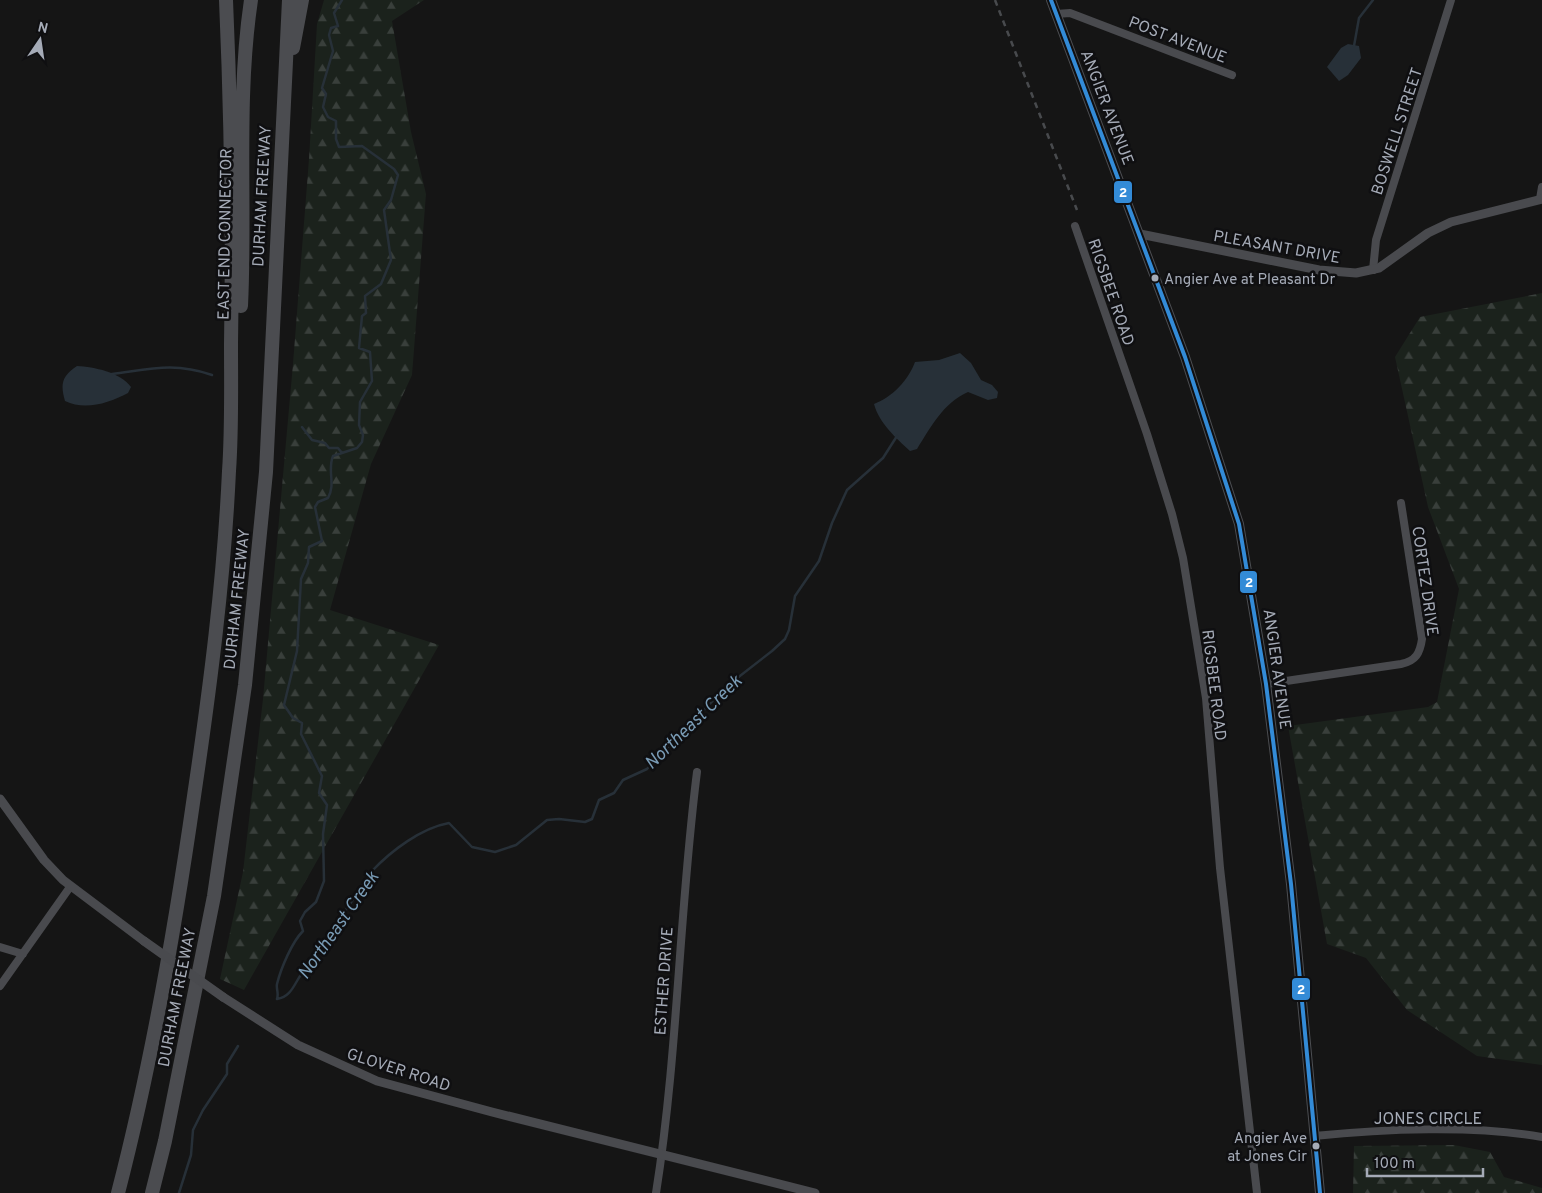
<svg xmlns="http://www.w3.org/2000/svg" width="1542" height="1193" font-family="Overpass,sans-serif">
<defs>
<pattern id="forest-firs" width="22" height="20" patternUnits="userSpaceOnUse" patternTransform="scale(1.25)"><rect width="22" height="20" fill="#1b221c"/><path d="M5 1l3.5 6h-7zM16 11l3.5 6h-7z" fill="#393f3b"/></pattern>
</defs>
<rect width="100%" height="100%" fill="#151515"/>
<path fill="url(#forest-firs)" d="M324 0H424L392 21 411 132 426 194 412 375 371 464 330 610 439 645 244 990 220 979 243 872 263 699 293 364 309 159 317 24Z
M1542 293V1065L1477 1056 1407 1010 1366 958 1327 944 1288 726 1428 707 1437 702 1459 589 1428 507 1395 357 1420 317Z
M1454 1145 1490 1152 1504 1177 1542 1188V1193H1353L1354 1146Z"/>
<path fill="#273038" d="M1348 44 1359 46 1361 58 1348 75 1339 81 1327 67 1341 48Z
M960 353 971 363 981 380 992 385 998 392 997 398 988 400 968 392C943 403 931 427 917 449L910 451C896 438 879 423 874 404 892 397 908 381 915 362L939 360Z
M77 366C94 367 120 372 131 387L128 393C109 403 85 411 65 401 60 384 62 376 77 366Z"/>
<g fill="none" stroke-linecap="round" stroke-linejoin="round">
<path stroke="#273038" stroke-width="2.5" d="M342 0 334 13 338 26 331 28 329 35 333 51 322 88 326 94 323 107 328 117 336 121V139L339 147 362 146 394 169 398 175 391 200 384 210 391 260 381 284 365 296 366 313 362 316 359 348 370 352 372 381 360 402 359 425 363 435 362 442 357 448 333 456C327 470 336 484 328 498L318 502 315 507 322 541 309 547 308 563 301 579 297 651 284 705 293 718 302 723 301 734 322 776 319 793 327 805 323 834 324 881 316 902 305 912 300 921 303 931C292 942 281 968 277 984 276 989 279 993 277 999 295 996 295 977 307 968L372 871C391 851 421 828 449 823L472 847 495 852 516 845 547 820 559 819 585 822 592 819 599 800 614 793 623 780 647 769 727 686 772 651 785 639 789 630 795 596 819 561 832 523 847 490 883 458 897 436
M1354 46 1359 18 1373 0
M112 374C151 369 174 362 212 375
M302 427 312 440 325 443 329 448H338L342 453
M179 1193 191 1155 193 1130 203 1110 227 1074V1064L238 1046"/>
<path stroke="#494a4e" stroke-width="8" d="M1056 14 1070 13 1232 75
M1540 199 1542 187
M1075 226 1147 434 1172 514 1183 558 1206 698 1220 868 1257 1193
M1373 270 1376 240 1451 0
M1266 684 1401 664C1416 661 1420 653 1422 639L1401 503
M0 947 23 954
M0 986 70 887
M1314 1136C1382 1129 1475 1125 1542 1137
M656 1193C678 1054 679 912 697 772"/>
<path stroke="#494a4e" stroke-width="9" d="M1140 234 1319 270 1356 273 1379 268 1428 233 1451 222 1542 199
M0 799 44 860 63 880 144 941
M223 997 298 1045 377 1081 492 1112 815 1193"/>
<path stroke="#4c4e52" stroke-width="10" d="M1051 0 1185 357 1239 524 1266 684 1291 884 1320 1193"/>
<path stroke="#4b4c50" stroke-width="14" d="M293 48 302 0
M241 306C246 205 236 101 251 0
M118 1193C152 1062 175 929 194 796 210 688 224 580 229 471 232 429 231 387 231 344 233 229 231 115 226 0
M152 1193 165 1141 214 896 245 685 266 472 289 0"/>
<path stroke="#484a4d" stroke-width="2.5" stroke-dasharray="6 5" stroke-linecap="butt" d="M995 0 1077 210"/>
<path stroke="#494a4e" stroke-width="9" d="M144 941 223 997"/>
<g stroke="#0f0f11" stroke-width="8">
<path id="bus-1" d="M1051 0 1185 357 1239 524 1266 684 1291 884 1320 1193"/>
</g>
<use href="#bus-1" stroke="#338bd7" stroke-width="4"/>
</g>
<g fill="#a5abb7" stroke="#0f0f11" stroke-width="2">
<circle cx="1155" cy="278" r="4.5"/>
<circle cx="1316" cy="1146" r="4.5"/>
</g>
<g text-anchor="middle" stroke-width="5" stroke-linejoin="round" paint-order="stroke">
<g font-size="15" fill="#a5abb7" stroke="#0f0f11" text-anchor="start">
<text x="1164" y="284">Angier Ave at Pleasant Dr</text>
<text x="1307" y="1143" text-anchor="end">Angier Ave<tspan x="1307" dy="18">at Jones Cir</tspan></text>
</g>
<g font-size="16" fill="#a5abb7" stroke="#0f0f11">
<text transform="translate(1178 39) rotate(21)" y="6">POST AVENUE</text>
<text transform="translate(1108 107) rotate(69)" y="6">ANGIER AVENUE</text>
<text transform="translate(1396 131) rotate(-72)" y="6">BOSWELL STREET</text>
<text transform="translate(261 196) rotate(-87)" y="6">DURHAM FREEWAY</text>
<text transform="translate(224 234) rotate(-89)" y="6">EAST END CONNECTOR</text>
<text transform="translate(1277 246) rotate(10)" y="6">PLEASANT DRIVE</text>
<text transform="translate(1112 292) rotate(71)" y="6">RIGSBEE ROAD</text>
<text transform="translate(1426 581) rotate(82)" y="6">CORTEZ DRIVE</text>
<text transform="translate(236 599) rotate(-84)" y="6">DURHAM FREEWAY</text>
<text transform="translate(1278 669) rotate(82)" y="6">ANGIER AVENUE</text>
<text transform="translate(1215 685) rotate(83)" y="6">RIGSBEE ROAD</text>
<text transform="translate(663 981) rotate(-86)" y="6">ESTHER DRIVE</text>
<text transform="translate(176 997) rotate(-79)" y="6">DURHAM FREEWAY</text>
<text transform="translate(399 1069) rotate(18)" y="6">GLOVER ROAD</text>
<text x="1428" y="1124">JONES CIRCLE</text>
</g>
<g font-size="18" font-style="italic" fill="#799bb5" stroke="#0f0f11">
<text transform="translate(693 722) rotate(-44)" y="6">Northeast Creek</text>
<text transform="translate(338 925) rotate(-55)" y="6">Northeast Creek</text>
</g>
</g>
<g stroke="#0f0f11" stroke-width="2">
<rect x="1113" y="180" width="20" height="24" rx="5" fill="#338bd7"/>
<rect x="1239" y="570" width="19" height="24" rx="5" fill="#338bd7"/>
<rect x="1291" y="977" width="20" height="24" rx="5" fill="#338bd7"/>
</g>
<g font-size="14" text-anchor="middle" font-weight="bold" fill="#fff">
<text x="1123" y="197">2</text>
<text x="1249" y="587">2</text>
<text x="1301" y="994">2</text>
</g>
<g transform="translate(40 40) rotate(13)" stroke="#0f0f11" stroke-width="4" paint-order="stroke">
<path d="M0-4L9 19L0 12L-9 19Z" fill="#a5abb7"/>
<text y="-8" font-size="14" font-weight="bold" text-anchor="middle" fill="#a5abb7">N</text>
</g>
<path d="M1367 1168v8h116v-8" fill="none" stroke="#a5abb7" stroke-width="2.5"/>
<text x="1374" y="1168" font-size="15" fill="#a5abb7" stroke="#0f0f11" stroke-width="4" paint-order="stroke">100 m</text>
</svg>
